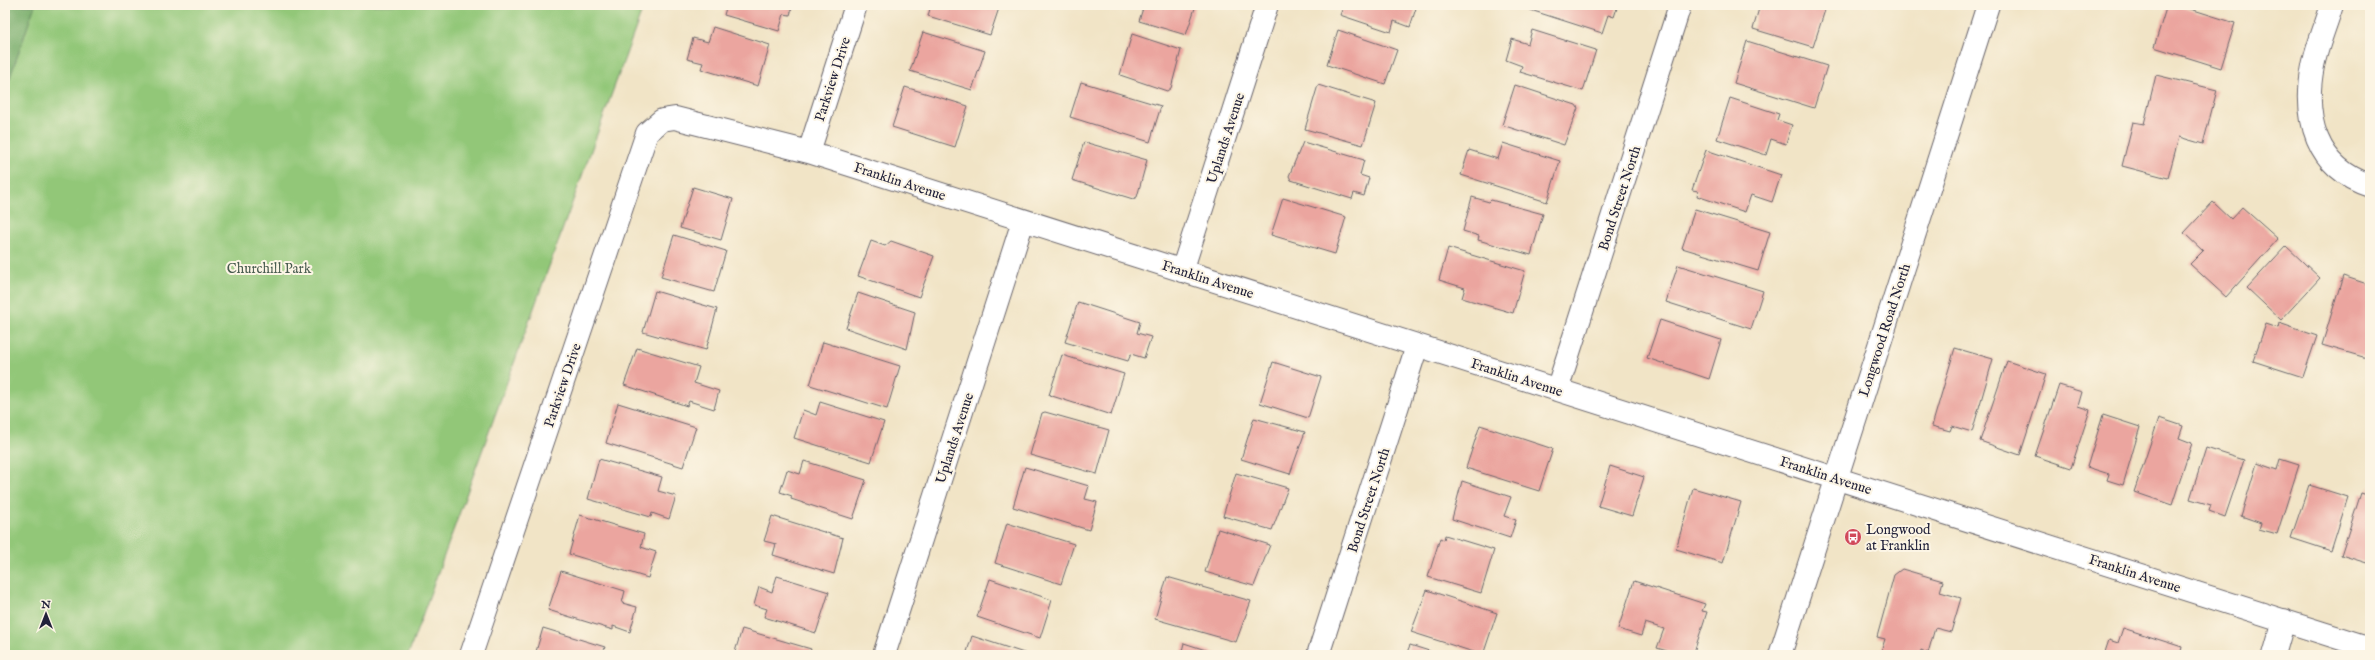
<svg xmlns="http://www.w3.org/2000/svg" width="2375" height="660" font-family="'IM FELL English',serif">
<rect width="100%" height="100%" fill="#fcf5e5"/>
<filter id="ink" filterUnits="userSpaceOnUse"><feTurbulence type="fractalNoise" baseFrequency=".025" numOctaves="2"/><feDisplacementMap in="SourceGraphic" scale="8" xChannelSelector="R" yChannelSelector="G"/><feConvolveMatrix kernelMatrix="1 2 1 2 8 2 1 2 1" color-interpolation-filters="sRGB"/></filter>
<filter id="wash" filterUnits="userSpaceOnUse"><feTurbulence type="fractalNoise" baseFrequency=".012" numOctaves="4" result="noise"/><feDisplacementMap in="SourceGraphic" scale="16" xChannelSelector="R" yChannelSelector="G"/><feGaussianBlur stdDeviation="0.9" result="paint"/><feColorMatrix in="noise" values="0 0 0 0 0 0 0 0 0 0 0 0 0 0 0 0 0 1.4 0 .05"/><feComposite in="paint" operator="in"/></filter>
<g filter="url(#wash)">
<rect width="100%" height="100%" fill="#f1e4c6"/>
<path fill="#92c778" stroke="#5a745a" d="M5 5H644L408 655H5Z"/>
<path fill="#75ac68" stroke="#4c6752" d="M5 5H35L5 92Z"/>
<g id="blocks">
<path fill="#eba59f" d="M716 5H793L790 15 784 14 779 31 724 15 726 8Z
M931 5H1000L990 35 928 16Z
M1144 5H1196L1186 35 1139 21Z
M1344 5H1417L1410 27 1394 21 1391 32 1340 15Z
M1515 5H1618L1614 17 1608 15 1602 33Z
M1760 5 1826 7 1813 47 1753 29Z
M2167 5H2178L2235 23 2221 68 2154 47Z
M713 27 770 45 758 86 701 69 703 63 687 59 693 38 708 42Z
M1338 30 1397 50 1385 84 1327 65Z
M1532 30 1596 50 1583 91 1520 72 1522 66 1506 60 1512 39 1528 44Z
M923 32 985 51 972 90 910 71Z
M1132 34 1181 50 1171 88 1167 91 1120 75Z
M1747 41 1827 66 1814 108 1734 83Z
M2156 75 2217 90 2203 144 2179 137 2168 178 2122 166 2133 122 2144 124Z
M1081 82 1161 106 1150 142 1070 117Z
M1318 85 1376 103 1363 145 1305 129Z
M1515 85 1576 105 1578 108 1564 145 1502 125Z
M905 87 968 106 955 147 892 127Z
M1730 98 1779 114 1777 120 1792 125 1786 144 1771 139 1766 155 1717 139Z
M1084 142 1147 160 1137 197 1133 199 1072 180Z
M1303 142 1364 160 1360 175 1369 178 1364 196 1354 193 1352 199 1291 180 1289 176Z
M1503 143 1560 161 1547 202 1461 175 1469 150 1498 159Z
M1706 150 1781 175 1772 202 1751 195 1745 212 1697 196 1698 191 1692 190Z
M693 187 733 199 721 240 680 228Z
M1472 197 1489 202 1491 200 1543 214 1531 255 1478 240 1479 236 1463 231Z
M1283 198 1346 217 1335 254 1271 235Z
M2213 202 2231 219 2242 207 2278 239 2226 297 2190 264 2203 251 2184 233Z
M1695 209 1770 232 1758 271 1682 248Z
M674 235 726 251 714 292 661 277Z
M871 241 885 246 891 241 934 256 919 297 858 276Z
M2286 246 2320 278 2281 320 2247 288Z
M1448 248 1525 271 1513 313 1462 298 1465 288 1439 280Z
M1678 265 1763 291 1751 329 1666 302Z
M2343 276 2370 285V359L2322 345Z
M655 291 717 309 706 350 643 332Z
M858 293 915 312 907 349 846 328Z
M1078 302 1140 322 1137 333 1151 337 1144 358 1131 354 1128 361 1065 342Z
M1660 320 1721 340 1709 379 1647 358Z
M2279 323 2317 336 2303 377 2253 361 2266 324 2278 328Z
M823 342 900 366 887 409 810 385Z
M637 348 699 367 694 383 719 391 714 409 689 401 687 406 624 385Z
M1955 348 1993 359 1972 432 1952 426 1950 431 1932 426Z
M1062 355 1124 374 1111 415 1049 395Z
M2007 361 2046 374 2020 455 1980 441Z
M1273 362 1321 377 1308 418 1260 403Z
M2059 385 2082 392 2078 406 2090 410 2071 468 2035 456Z
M820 402 884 422 871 462 794 438 803 410 816 415Z
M618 403 696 427 683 467 606 443Z
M1045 412 1109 430 1097 474 1030 455 1042 413Z
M2103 415 2140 427 2123 485 2107 480 2109 474 2087 467Z
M1254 418 1305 432 1290 474 1241 459Z
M2159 418 2183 426 2179 438 2192 443 2172 505 2134 492Z
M1480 425 1553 449 1539 491 1466 468Z
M2206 448 2244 460 2225 517 2209 511 2211 505 2190 499Z
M599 459 662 477 658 491 676 496 669 519 652 513 651 517 588 499Z
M2280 459 2299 465 2277 534 2259 529 2261 523 2241 516 2257 463 2277 470Z
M804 461 866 480 853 519 791 499 792 496 780 492 787 470 800 474Z
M1610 466 1644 477 1632 516 1598 506Z
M1025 467 1089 486 1085 499 1097 502 1089 530 1013 507Z
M1236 473 1288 488 1272 530 1223 516Z
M1462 481 1511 497 1504 516 1516 520 1510 538 1452 519Z
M2309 485 2348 497 2331 551 2291 538Z
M2370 486V564L2341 555 2361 493 2367 495Z
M1693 488 1741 502 1723 563 1676 549Z
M580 515 644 534 641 547 656 552 648 578 569 554Z
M772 516 843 538 834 574 773 555 776 544 764 541Z
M1007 523 1074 544 1061 584 995 563Z
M1218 529 1270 545 1254 586 1205 572Z
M1445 535 1494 550 1481 593 1428 577 1440 538 1444 540Z
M1902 569 1943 581 1940 592 1961 598 1951 632 1935 628 1928 653 1921 650 1920 655H1880L1885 639 1877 637 1894 575Z
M561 571 625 591 622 603 637 607 630 632 613 626V630L548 610Z
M777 576 829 592 816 633 764 617 767 609 754 605 759 587 772 592Z
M1167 577 1251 601 1236 642 1155 619Z
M990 579 1052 600 1040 638 977 617Z
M1634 581 1705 604 1702 611 1707 612 1693 655H1680L1657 648 1664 629 1645 623 1641 636 1618 629Z
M1427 590 1497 613 1483 655 1411 632Z
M543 628 605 647 602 655H535Z
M2123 628 2182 647 2180 655H2104L2109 640 2118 643Z
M742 629 811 649 809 655H734Z
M972 636 1030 655H966Z
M1184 643 1221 655H1181Z
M1410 645 1442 655H1406Z"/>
</g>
</g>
<g filter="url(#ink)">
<use href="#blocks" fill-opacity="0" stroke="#6a666c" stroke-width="1"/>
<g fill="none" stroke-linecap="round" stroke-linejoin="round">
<g stroke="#6a666c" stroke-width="24">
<path id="minor" d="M2332 5C2326 25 2317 46 2313 66 2303 118 2316 168 2370 185
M809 152 856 5
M1182 271 1267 5
M1557 390 1680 5
M471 655 647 133 662 120 675 118 809 152 2370 648
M884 655 1023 221
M1318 655 1417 346
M1780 655 1988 5
M2274 655 2284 620"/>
</g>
<use href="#minor" stroke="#fff" stroke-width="22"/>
</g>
</g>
<defs>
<g id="bus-disc" transform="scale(0.9)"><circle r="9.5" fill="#d1495b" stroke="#fcf5e5"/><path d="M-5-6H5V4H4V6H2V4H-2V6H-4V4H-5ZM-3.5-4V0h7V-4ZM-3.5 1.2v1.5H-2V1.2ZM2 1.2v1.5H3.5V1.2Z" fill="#fff"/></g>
</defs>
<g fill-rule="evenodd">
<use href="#bus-disc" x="1853" y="537"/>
</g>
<g text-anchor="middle" stroke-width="4" stroke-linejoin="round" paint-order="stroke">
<g font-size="14" fill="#22223b" stroke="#fcf5e5">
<text transform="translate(832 79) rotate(-72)" y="5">Parkview Drive</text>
<text transform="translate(1225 138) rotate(-72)" y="5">Uplands Avenue</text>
<text transform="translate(900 181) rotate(18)" y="5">Franklin Avenue</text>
<text transform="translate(1619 198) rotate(-72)" y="5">Bond Street North</text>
<text transform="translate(1208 279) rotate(18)" y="5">Franklin Avenue</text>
<text transform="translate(1884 330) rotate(-72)" y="5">Longwood Road North</text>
<text transform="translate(1517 377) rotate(18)" y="5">Franklin Avenue</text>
<text transform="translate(562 385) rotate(-71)" y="5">Parkview Drive</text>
<text transform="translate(954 438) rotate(-72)" y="5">Uplands Avenue</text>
<text transform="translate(1826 475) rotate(18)" y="5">Franklin Avenue</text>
<text transform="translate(1368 500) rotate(-72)" y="5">Bond Street North</text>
<text transform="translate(2135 573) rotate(18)" y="5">Franklin Avenue</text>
</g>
<g font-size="14" fill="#495c50" stroke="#fcf5e5">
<text x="269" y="273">Churchill Park</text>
</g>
<g font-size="14" fill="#22223b" stroke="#fcf5e5" text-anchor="start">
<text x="1866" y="534">Longwood<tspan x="1866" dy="16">at Franklin</tspan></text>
</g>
</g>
<rect width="2375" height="660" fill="none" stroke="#fcf5e5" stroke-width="20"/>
<g transform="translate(46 614)" stroke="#fcf5e5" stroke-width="3" paint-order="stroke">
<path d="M0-3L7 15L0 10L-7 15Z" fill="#22223b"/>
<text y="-6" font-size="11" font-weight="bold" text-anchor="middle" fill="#22223b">N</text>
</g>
</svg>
